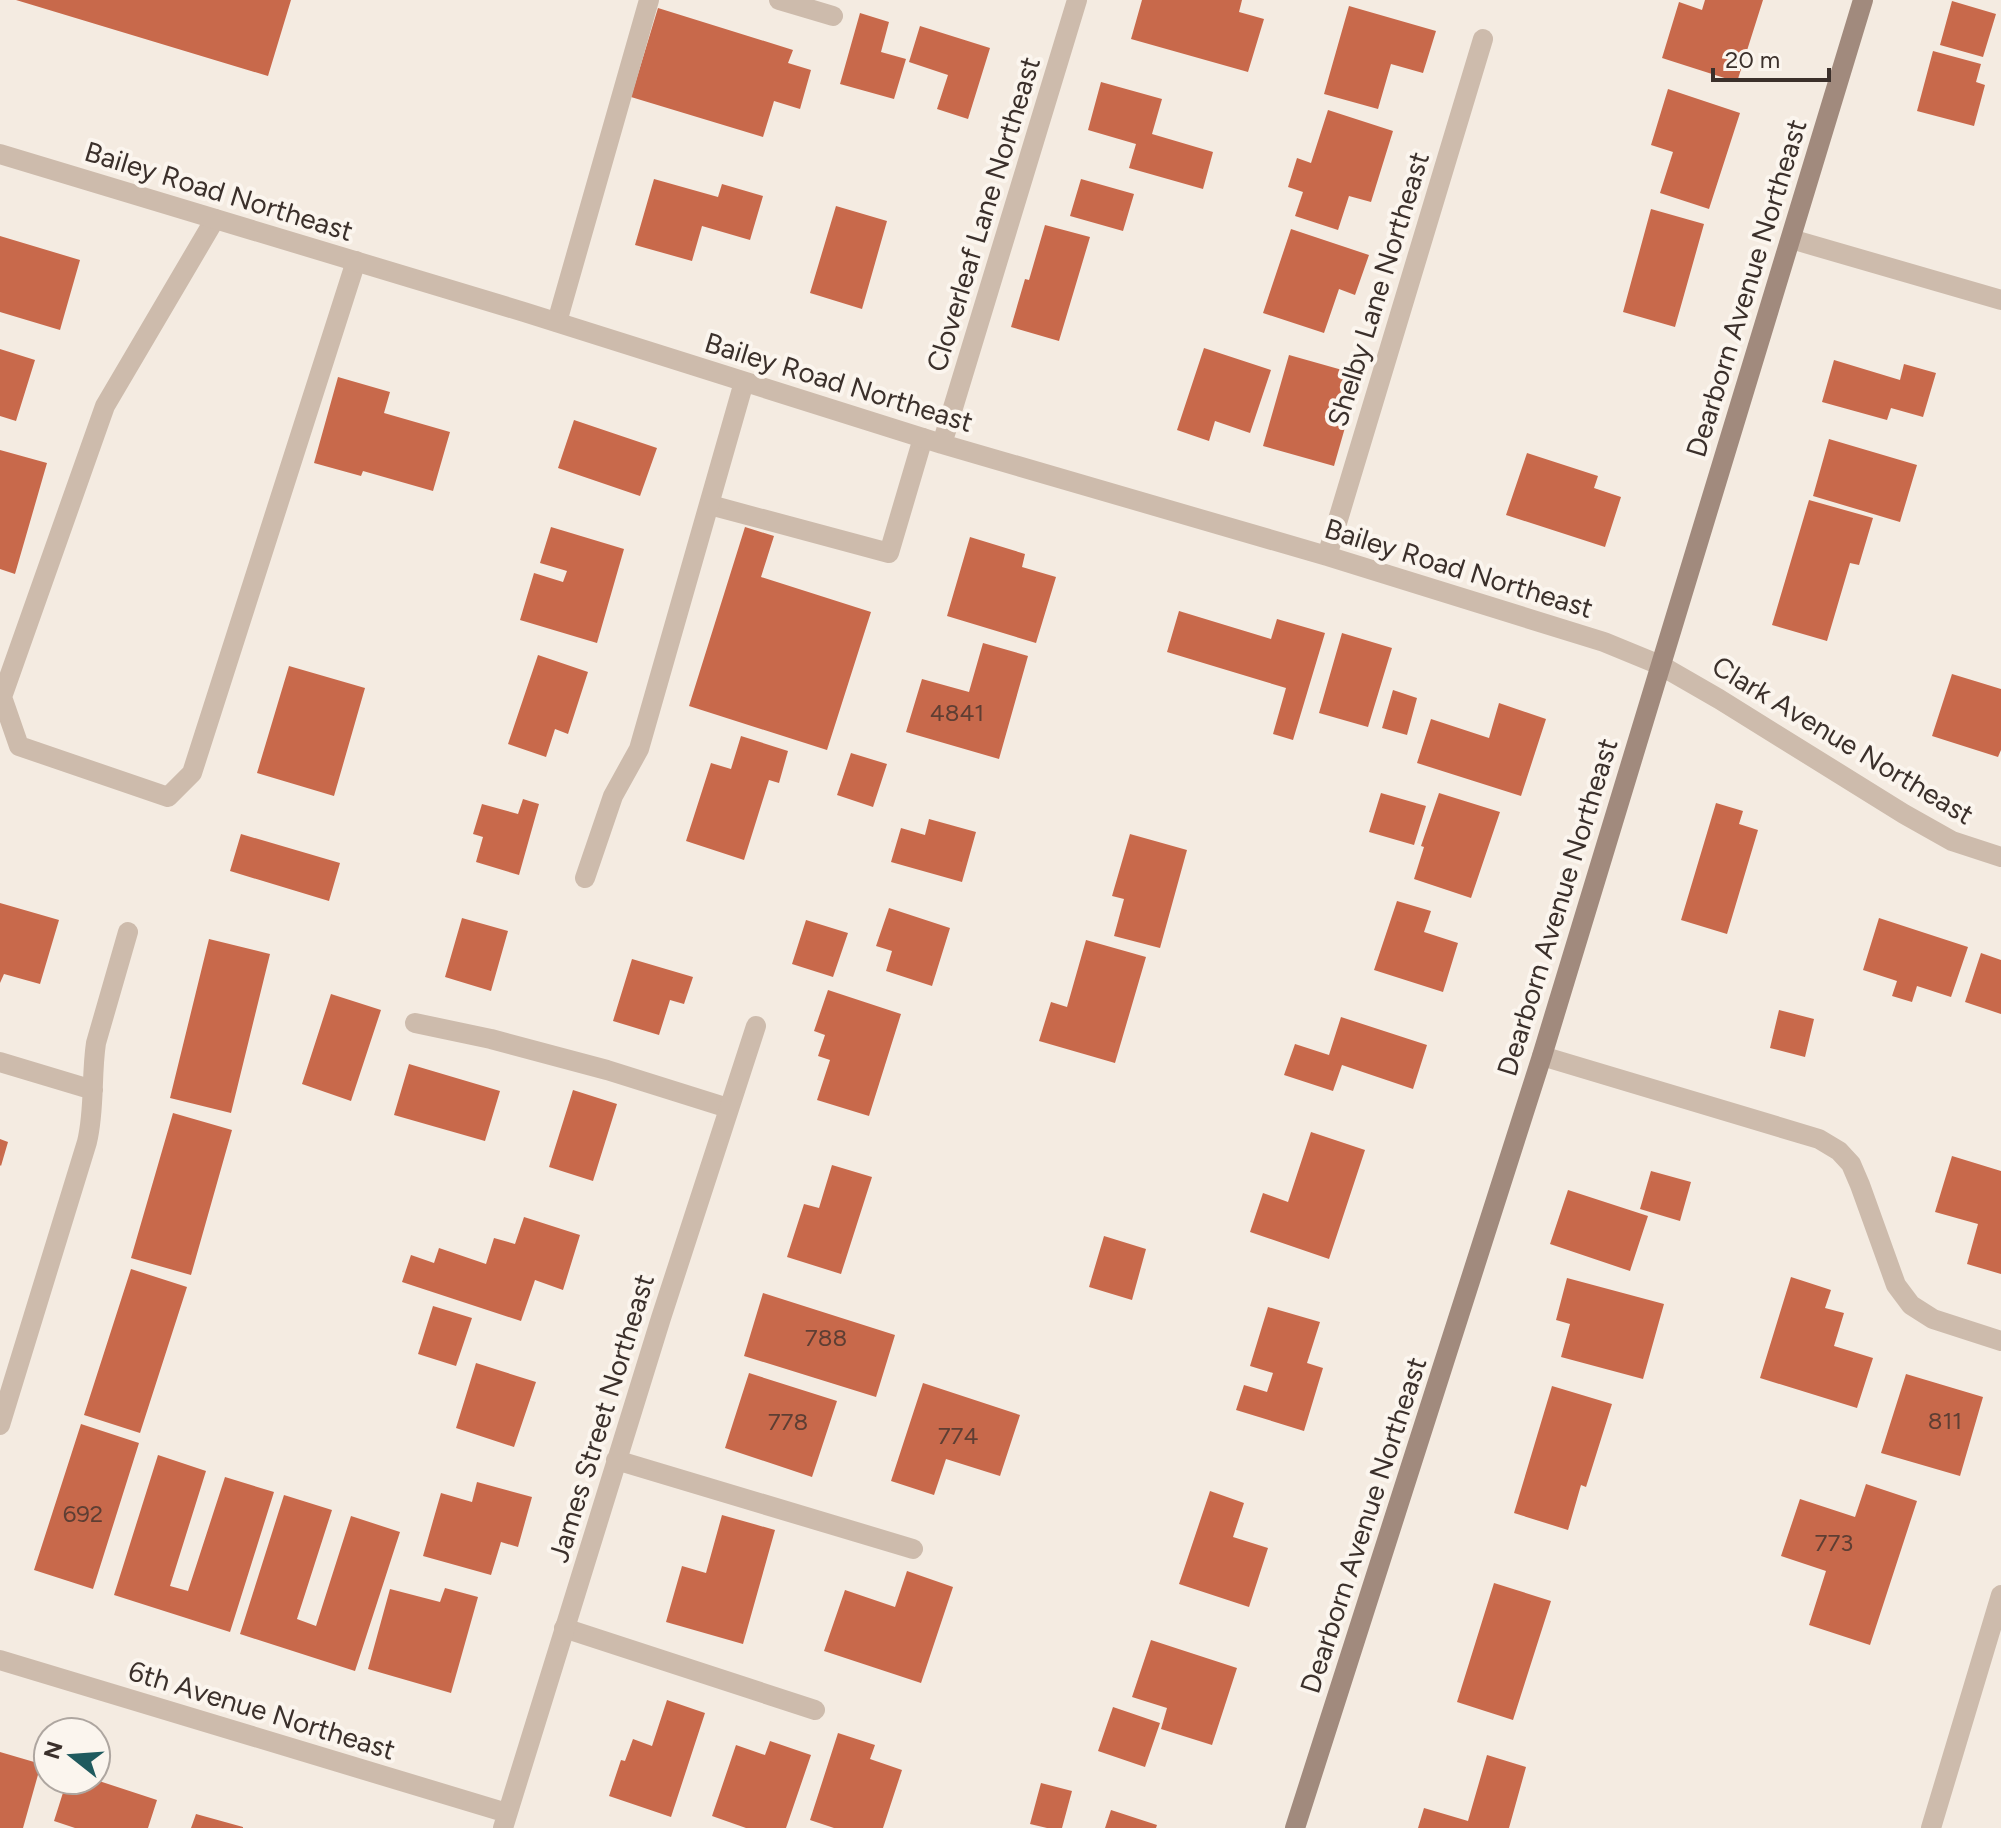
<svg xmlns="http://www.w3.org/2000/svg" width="2001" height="1828" font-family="Figtree,sans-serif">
<rect width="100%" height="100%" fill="#f4ebe1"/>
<path fill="#c8694b" d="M16 0H291L268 76Z
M1142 0H1242L1239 12 1264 19 1248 72 1131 39Z
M1705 0H1763L1737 82 1662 58 1679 2 1702 10Z
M1952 1 1996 14 1983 57 1940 45Z
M1349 6 1436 31 1423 73 1391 64 1378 109 1324 94Z
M658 8 793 50 788 63 811 70 800 109 774 101 763 137 631 97Z
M860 13 889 22 881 52 906 59 894 99 840 84Z
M920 26 990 48 968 119 937 109 948 75 909 62Z
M1933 51 1981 64 1976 82 1985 85 1974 126 1917 111Z
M1101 82 1162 99 1152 134 1213 152 1203 189 1129 168 1136 144 1088 130Z
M1668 89 1740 113 1709 209 1660 193 1673 152 1651 145Z
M1328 110 1393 131 1371 202 1349 196 1338 230 1295 216 1303 192 1288 187 1297 158 1311 163Z
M654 179 718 197 722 184 763 196 750 240 702 226 692 261 635 245Z
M1081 179 1134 194 1123 231 1070 216Z
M836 206 887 221 862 309 810 293Z
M1651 209 1704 224 1675 327 1623 312Z
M1045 225 1090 237 1059 341 1011 327 1025 279 1029 280Z
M1291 229 1369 255 1355 295 1339 289 1324 333 1263 313Z
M0 236 80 260 60 330 0 312Z
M1204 348 1271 370 1250 433 1215 421 1209 441 1177 430Z
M0 349 35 360 16 421 0 416Z
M1289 355 1360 375 1334 466 1263 446Z
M1834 360 1900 380 1904 364 1936 373 1923 417 1891 408 1887 420 1822 402Z
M338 377 390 392 384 413 450 432 433 491 363 471 361 476 314 463Z
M574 420 657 448 640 496 558 468Z
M1829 439 1917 465 1900 522 1813 496Z
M0 450 47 463 15 574 0 569Z
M1527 453 1598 476 1594 488 1621 497 1605 547 1506 515Z
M1809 500 1873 518 1859 565 1850 563 1827 641 1772 625Z
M551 527 624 549 597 643 520 620 534 573 563 582 567 571 540 563Z
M745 527 774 536 761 577 871 612 827 750 689 706Z
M970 537 1025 554 1022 567 1056 577 1036 643 947 616Z
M1179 611 1271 639 1277 619 1325 633 1293 740 1273 734 1286 688 1167 652Z
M1342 633 1392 648 1368 727 1319 713Z
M983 643 1028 656 999 759 906 732 922 679 969 692Z
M538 655 588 672 568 734 555 729 546 757 508 744Z
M289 666 365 688 334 796 257 773Z
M1952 674 2001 689V750L1998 757 1932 736Z
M1393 690 1417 698 1407 735 1382 728Z
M1499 703 1546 719 1521 796 1417 763 1431 719 1489 738Z
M741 736 788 751 779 783 769 780 744 860 686 841 711 763 731 769Z
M851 753 887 764 873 807 837 795Z
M1381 793 1426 806 1414 845 1369 832Z
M1439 793 1500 812 1471 898 1414 879 1424 847 1421 846Z
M523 799 539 804 519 875 476 862 483 837 473 834 482 804 518 814Z
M1716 803 1743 811 1739 824 1758 830 1727 934 1681 920Z
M929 819 976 832 962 882 891 862 901 828 925 835Z
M241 834 340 863 329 901 230 871Z
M1130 834 1187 850 1160 948 1114 936 1124 899 1112 896Z
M1397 901 1431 911 1424 932 1458 943 1443 992 1374 970Z
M0 903 59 920 40 984 4 974 0 983Z
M889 908 950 928 932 986 886 971 892 951 876 946Z
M462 918 508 931 491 991 445 977Z
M1879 918 1968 947 1951 997 1917 986 1912 1002 1892 996 1897 981 1863 970Z
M806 920 848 933 833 977 792 964Z
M209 939 270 954 231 1113 170 1098Z
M1086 940 1146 957 1115 1063 1039 1041 1051 1002 1067 1007Z
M1981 953 2001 960V1014L1965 1002Z
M632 959 693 977 684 1004 670 1000 659 1035 613 1021Z
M828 990 901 1014 869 1116 817 1100 830 1060 818 1056 825 1035 814 1031Z
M331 994 381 1010 351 1101 302 1084Z
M1779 1010 1814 1019 1805 1057 1770 1048Z
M1341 1017 1427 1045 1413 1089 1342 1065 1333 1091 1284 1075 1295 1044 1329 1055Z
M409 1064 500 1091 485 1141 394 1115Z
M573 1090 617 1104 593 1181 549 1167Z
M173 1113 232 1130 191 1275 131 1258Z
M1311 1132 1365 1150 1329 1259 1250 1232 1263 1193 1288 1202Z
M0 1139 8 1142 1 1166 0 1165Z
M1952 1156 2001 1171V1274L1967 1264 1978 1224 1935 1212Z
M832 1165 872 1177 841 1274 787 1257 804 1204 819 1208Z
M1651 1171 1691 1182 1680 1221 1640 1209Z
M1568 1190 1648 1216 1630 1271 1550 1244Z
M524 1217 580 1235 563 1290 535 1280 521 1321 402 1282 411 1255 434 1263 439 1248 486 1264 494 1238 515 1244Z
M1104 1236 1146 1249 1132 1300 1089 1287Z
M131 1269 187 1287 140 1433 84 1415Z
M1791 1277 1831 1290 1825 1308 1844 1313 1834 1346 1873 1358 1857 1408 1760 1378Z
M1567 1278 1664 1304 1643 1379 1561 1357 1570 1324 1556 1320Z
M763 1293 895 1335 876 1397 744 1356Z
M433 1306 472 1318 456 1366 418 1354Z
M1268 1307 1320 1322 1307 1363 1323 1368 1304 1431 1236 1410 1244 1385 1267 1392 1273 1373 1250 1366Z
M476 1363 536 1382 514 1447 456 1428Z
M749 1373 837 1401 812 1477 725 1448Z
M1906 1374 1983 1397 1960 1476 1881 1453Z
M923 1383 1020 1415 1000 1476 946 1459 934 1495 891 1481Z
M1552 1386 1612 1404 1586 1487 1581 1485 1568 1530 1514 1513Z
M81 1424 139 1443 93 1589 34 1570Z
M158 1455 206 1471 170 1586 188 1591 225 1477 274 1492 230 1632 114 1595Z
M477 1482 532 1497 518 1547 501 1542 491 1575 423 1556 441 1493 472 1502Z
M1866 1484 1917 1501 1870 1645 1809 1625 1826 1571 1781 1556 1800 1499 1855 1517Z
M1210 1491 1244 1503 1233 1537 1268 1548 1249 1607 1179 1584Z
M284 1495 332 1510 297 1619 316 1626 351 1516 400 1532 355 1671 240 1634Z
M722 1515 775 1530 743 1644 666 1622 682 1566 706 1573Z
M907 1571 953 1587 921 1683 824 1651 845 1590 895 1607Z
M1494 1583 1551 1601 1513 1720 1457 1702Z
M445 1588 478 1597 451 1693 368 1669 390 1589 440 1602Z
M1151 1640 1237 1668 1212 1745 1161 1729 1167 1708 1132 1697Z
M667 1700 705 1713 671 1817 609 1796 621 1760 625 1761 633 1739 652 1746Z
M1113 1707 1160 1723 1145 1767 1098 1751Z
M838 1733 875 1745 870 1759 902 1770 883 1828H834L810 1820Z
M770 1741 811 1755 786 1828H746L712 1816 736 1745 765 1755Z
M0 1752 41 1764 23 1828H0Z
M1487 1755 1526 1767 1509 1828H1418L1424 1808 1468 1821Z
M67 1780H96L157 1800 148 1828H75L54 1821Z
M1041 1783 1072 1791 1062 1828H1047L1030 1824Z
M1111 1810 1157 1825 1156 1828H1105Z
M196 1814 243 1827V1828H191Z"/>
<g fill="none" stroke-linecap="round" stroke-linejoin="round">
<path stroke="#cdbbac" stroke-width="20" d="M779 0 833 16
M215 219 105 406 2 697 19 746 168 797 192 773 356 261
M557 322 649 0
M710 505 889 553 923 438
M415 1023 491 1039 607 1070 728 1108
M564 1628 815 1710"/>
<path stroke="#cdbbac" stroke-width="20" d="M0 154 524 312 942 444 1327 556 1604 642 1660 665 1719 699 1904 814 1952 841 2001 857
M1791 239 2001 300
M942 444 1077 0
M1327 556 1483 39
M585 878 613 796 639 749 744 382
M1542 1056 1819 1139 1839 1151 1851 1164 1860 1185 1896 1285 1911 1305 1933 1319 2001 1341
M0 1062 93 1090
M0 1425 87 1142C95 1109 91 1076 96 1043L128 932
M616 1460 913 1549
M0 1660 507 1813
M503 1828 661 1318 756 1026
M1931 1828 2001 1595"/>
<path stroke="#a18a7d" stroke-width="20" d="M1295 1828 1542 1056 1863 0"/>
</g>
<g text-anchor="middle" stroke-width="8" stroke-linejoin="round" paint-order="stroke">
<g font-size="24" fill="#5e3e33">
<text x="957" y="721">4841</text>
<text x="826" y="1346">788</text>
<text x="1945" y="1429">811</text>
<text x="788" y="1430">778</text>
<text x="958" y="1444">774</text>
<text x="83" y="1522">692</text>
<text x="1834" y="1551">773</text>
</g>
<g font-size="28" fill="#3b302b" stroke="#fbf5ee">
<text transform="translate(219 191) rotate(17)" y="10">Bailey Road Northeast</text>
<text transform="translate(983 214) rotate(-73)" y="10">Cloverleaf Lane Northeast</text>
<text transform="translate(1746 288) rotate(-73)" y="10">Dearborn Avenue Northeast</text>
<text transform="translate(1378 289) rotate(-73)" y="10">Shelby Lane Northeast</text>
<text transform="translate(839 382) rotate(17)" y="10">Bailey Road Northeast</text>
<text transform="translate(1459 568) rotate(17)" y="10">Bailey Road Northeast</text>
<text transform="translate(1843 740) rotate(31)" y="10">Clark Avenue Northeast</text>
<text transform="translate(1557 907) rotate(-73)" y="10">Dearborn Avenue Northeast</text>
<text transform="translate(601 1418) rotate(-73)" y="10">James Street Northeast</text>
<text transform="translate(1363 1525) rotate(-72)" y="10">Dearborn Avenue Northeast</text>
<text transform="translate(262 1710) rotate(17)" y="10">6th Avenue Northeast</text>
</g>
</g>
<g transform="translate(72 1756) rotate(287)"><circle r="38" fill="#fbf5ee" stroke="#aea6a0" stroke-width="2"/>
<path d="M0-6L14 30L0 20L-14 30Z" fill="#1f5a5e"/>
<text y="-12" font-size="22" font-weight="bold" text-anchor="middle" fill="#3b302b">N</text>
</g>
<path d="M1713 68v12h116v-12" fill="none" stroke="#3b302b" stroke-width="4"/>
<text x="1725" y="68" font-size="24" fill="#3b302b" stroke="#fbf5ee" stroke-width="6" paint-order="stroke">20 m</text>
</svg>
